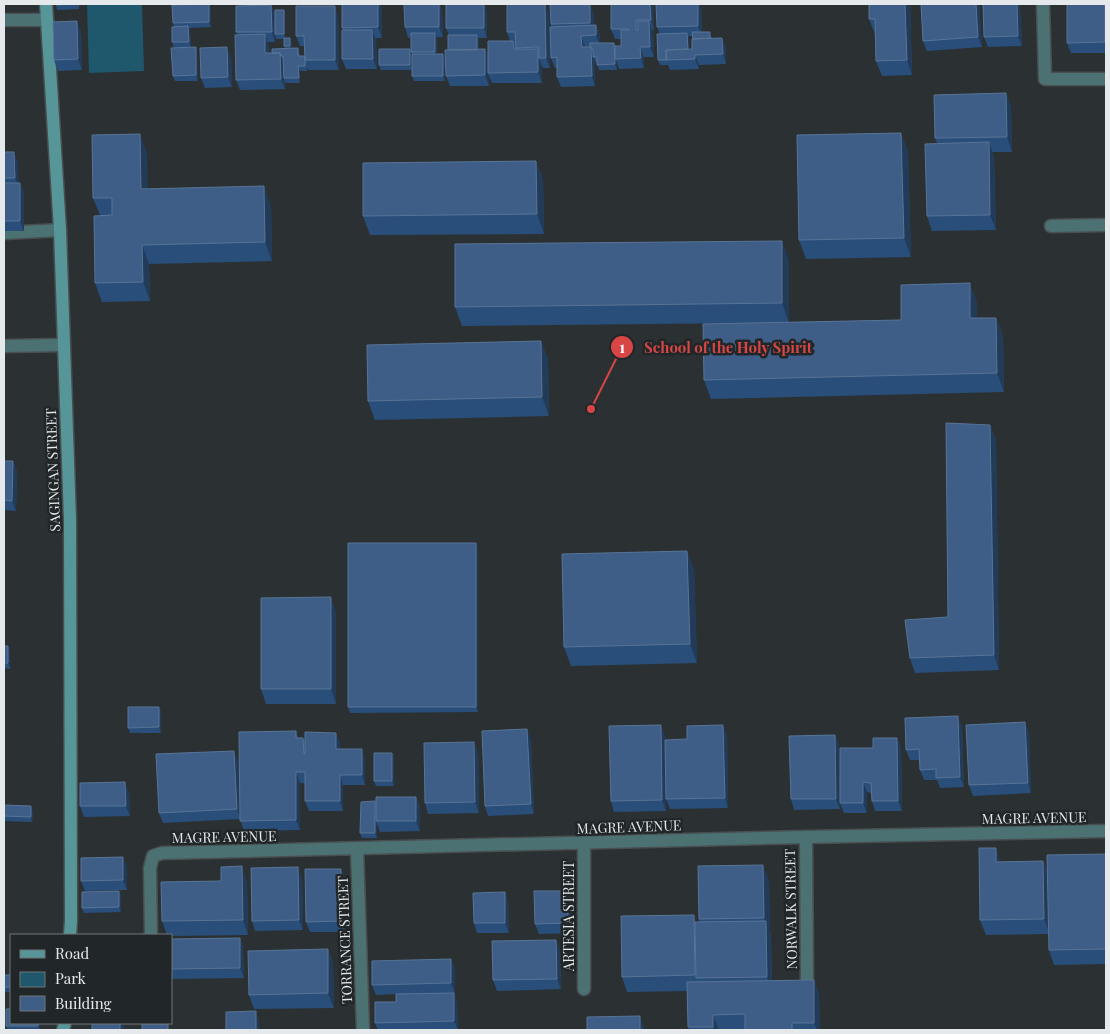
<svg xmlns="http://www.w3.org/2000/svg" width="1110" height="1034" font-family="'Playfair Display',serif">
<rect width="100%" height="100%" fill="#2b3133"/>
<path fill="#1f576d" d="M87 4H142L144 71 89 73Z"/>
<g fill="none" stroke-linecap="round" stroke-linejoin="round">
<g stroke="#494e50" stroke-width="15">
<path id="lane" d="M1051 226 1106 225"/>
</g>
<g stroke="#494e50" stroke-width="15">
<path id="street" d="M1043 4 1045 79H1106
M4 20H47
M4 233 60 230
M4 346 64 345
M806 837 807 981
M584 843V989
M357 849 363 1030
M151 935 150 868 153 856 162 853 806 837 1106 831"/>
</g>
<g stroke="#494e50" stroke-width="15">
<path id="secondary" d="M46 4 60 230 70 520 71 921 70 935
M63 1030 65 1023"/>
</g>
<use href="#lane" stroke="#4b7173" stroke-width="12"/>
<use href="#street" stroke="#4b7173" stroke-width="12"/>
<use href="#secondary" stroke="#579698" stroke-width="12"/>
</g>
<path fill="#294e7a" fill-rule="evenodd" d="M56 4H79V9L57 10Z
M174 4H211L209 5 211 9V27L189 28 190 31 191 47 174 48 172 42 174 27 173 23Z
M342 4H380L382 10V38H375L376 40 377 69H346L342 59 343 30 342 28Z
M484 4 487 14V38H478L479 40V50L485 49 488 57 510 41 507 32 545 4 549 13 550 68H543L541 64 542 83H492L489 76V86H450L446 76 449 35 446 28Z
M910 4 912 75 882 76 876 61 875 34 869 19Z
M921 4H979L982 47 927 51 923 41Z
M983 4H1019L1020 8 1022 46 988 47 984 37Z
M1106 4V53H1071L1067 43Z
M271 5 275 15 284 10 285 15V38L292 43V48H298L300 56H305L304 46H300L296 36 338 16 339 70H308L307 66V71H300V83H286L285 81V89L240 90 236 80 237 34 236 32ZM275 35 276 39H284V46L285 49 272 53H269L268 42H275Z
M654 7V30H653L654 57H644V68L619 69 617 62V70H599L597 62H595V61V86L561 87 557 77V68H555L551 58V24L593 11 594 25H596L600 35V43H614L616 46H621V39H615L611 29Z
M701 8 702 32 712 37V38H722L726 48V64L699 65V69L670 70 668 65H660L658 60 660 34 657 27ZM688 36H692V49H689V39Z
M442 9 443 37H437V54L445 59V81H414L412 76V54L411 52V37L408 38 405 27Z
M81 31 82 70 58 71 54 60Z
M197 52 198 81H175L173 76Z
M411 54 412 70H381L379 65Z
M231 57 232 87 205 88 201 78Z
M1006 93 1011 108 1012 152H992L994 157 996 230 932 231 927 216 937 143 935 138Z
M901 133 908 152 911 257 806 259 799 240Z
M4 152 18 162V183H20L24 193V231H4Z
M147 153V189L271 206 272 261 149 264 150 301 102 302 95 283 100 215 93 198Z
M536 161 543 180 544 234 370 235 363 216Z
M789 260V322L901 320 977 302V318H996L1003 337 1004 392 711 399 704 380 743 323 462 326 455 307Z
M541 341 548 360 549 416 375 420 368 401Z
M990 425 996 440 999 670 915 673 910 658 948 617Z
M4 461H13L17 471 16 511 4 510Z
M478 548V712L350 713 348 707Z
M687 551 694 570 697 663 571 666 564 647Z
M336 612V704H266L261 689Z
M4 646 10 651V669L4 668Z
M159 707 161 712V733H130L128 728Z
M962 726 964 787 940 788 937 780H924L920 770V760H910L906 750Z
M296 731 298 738H303L305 742 340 743V749L365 759V785H343V811H309L305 801V783H300V830L244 831 240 819 163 823 159 813 238 761 240 802Z
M1029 732 1031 793 973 796 969 785Z
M727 735 728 808 670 809 666 799 687 739Z
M835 735 839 746 840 809 794 810 791 799Z
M665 736 666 811 614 812 611 801Z
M897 738 901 748 902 811H875L872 801 871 793 867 792V813H844L840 803Z
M531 739 534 814 488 816 485 806Z
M478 752 479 813 428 814 425 803Z
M392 753 394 758V786H376L374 781Z
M129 792 130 816 84 817 80 806Z
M416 797 420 807V831L380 832 377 824V838H362L360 833 375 801Z
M4 805 33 812 32 822 4 821Z
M1106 854V964L1054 965 1049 950V934L986 935 980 920 1001 862 1043 861 1048 873Z
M127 867V890L85 891 81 881Z
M302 877 303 930 255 931 252 921Z
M345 879V932H310L306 922Z
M769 880 770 931 771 935 772 981 814 980 819 995 820 1030H745V1029H719V1030H689L688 1027V991L627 992 622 977 694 915 696 922H699V919Z
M247 881 248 935 171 936V935H167L162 921Z
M119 891 121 896V912L84 913 82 908Z
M505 892 508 902 509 933H477L474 923Z
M572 901V933L539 934 535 924Z
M240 938 243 948 244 978 171 979V939Z
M556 940 560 950 561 989 497 991 493 980Z
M328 949 333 964 334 1008 254 1009 249 995Z
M455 969V993H454L457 1003 458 1030H378L375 1023 396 1002V994L376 995 372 985Z
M4 975H11V992H4Z
M40 1023V1030H8L6 1026Z"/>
<path fill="#213b59" d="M209 4 211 9V27L209 22Z
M378 4H380L382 10V38L378 27Z
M439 4H440L442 9 443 37 439 27Z
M484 4 487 14V38L484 28Z
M545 4 549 13 550 68 546 58Z
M590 4 593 11 594 33 590 23Z
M650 4H653L654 7V30L651 20Z
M698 4H700L701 8 702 36 698 26Z
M905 4H910L912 75 907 60Z
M976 4H979L982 47 978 37Z
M1017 4H1019L1020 8 1022 46 1018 36Z
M1105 4H1106V45L1105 42Z
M271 5 275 16V42L272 32Z
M335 6 338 16 339 70 335 60Z
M284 10 285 15V39L284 34Z
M77 21 81 31 82 70 78 59Z
M649 21 653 31 654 57 650 47Z
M596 25 600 35V46L596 35Z
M188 26 190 31 191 47 189 42Z
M372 30 376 40 377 69 373 59Z
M435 33 437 38V57L435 52Z
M687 33 689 39V57L688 52Z
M265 34 268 44 269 63 265 53Z
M477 35 479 40V56L477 50Z
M581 36 585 46V57L582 47Z
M290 38 292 43V51L290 46Z
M722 38 726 48V64L723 54Z
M614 43 616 48 615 59 617 62V70L615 64Z
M196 47 197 52 198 81 196 75Z
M227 47 231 57 232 87 228 77Z
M591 47 595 57H593L595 61V86L592 76Z
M640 47 644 57V68L641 58Z
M410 49 411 54 412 70 410 65Z
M485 49 489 60 488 73 489 76V86L485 75Z
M538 49 541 58H539L541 64 542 83 538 72Z
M280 53 284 63V78L285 89 281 79Z
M443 54 445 59V81L443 76Z
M695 55 699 65V69L695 59Z
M298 66 300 71V83L299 78Z
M1006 93 1011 108 1012 152 1007 137Z
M901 133 908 152 911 257 904 238Z
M140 134 147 153 148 208 141 189Z
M989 142 994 157 996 230 990 215Z
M14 152 18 162 19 188 15 178Z
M536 161 543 180 544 234 537 214Z
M20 183 24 193V231L20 221Z
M264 186 271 206 272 261 265 242Z
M782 241 789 260V323L782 303Z
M142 245 149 264 150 301 143 282Z
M970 283 977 302V338L970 318Z
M996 318 1003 337 1004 392 997 373Z
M541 341 548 360 549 416 542 397Z
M990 425 996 440 999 670 994 655Z
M13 461 17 471 16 511 12 501Z
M476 543 478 548V712L476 707Z
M687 551 694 570 697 663 690 644Z
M331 597 336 612V704L331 689Z
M8 646 10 651V669L8 663Z
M159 707 161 712V733L159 727Z
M958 716 962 726 964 787 960 777Z
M1025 722 1029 732 1031 793 1028 783Z
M661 725 665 736 666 811 662 800Z
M723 725 727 735 728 808 725 798Z
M527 729 531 739 534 814 531 804Z
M336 733 340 743V759L336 749Z
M835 735 839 746 840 809 836 799Z
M897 738 901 748 902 811 898 801Z
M474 742 478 752 479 813 475 802Z
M362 749 365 759V785L362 775Z
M234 751 238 761 241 819 237 809Z
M392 753 394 758V786L392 781Z
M296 772 300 783V830L296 820Z
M340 775 343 785V811L340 801Z
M125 782 129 792 130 816 126 806Z
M863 782 867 792V813L863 803Z
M416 797 420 807V831L416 821Z
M375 801 377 806 376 821 377 824V838L375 833Z
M31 806 33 812 32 822 31 817Z
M996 848 1001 863 996 862Z
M123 857 127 867V890L123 880Z
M1043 861 1049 876 1050 934 1044 919Z
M763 865 769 880 770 931 771 935 772 992 767 977 766 923 764 918Z
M242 866 247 881 248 935 243 920Z
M298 867 302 877 303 930 299 920Z
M341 869 345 879V932L342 921Z
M119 891 121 896V912L119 907Z
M568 891 572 901V933L568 923Z
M505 892 508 902 509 933 505 923Z
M694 915 699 930 696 978 700 990 695 975Z
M240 938 243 948 244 978 240 968Z
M556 940 560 950 561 989 557 979Z
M328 949 333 964 334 1008 328 993Z
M451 959 455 969V993L451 983Z
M814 980 819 995 820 1030H817L814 1023Z
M454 993 457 1003 458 1030 454 1021Z
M256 1011 259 1022V1030H256Z
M713 1015 719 1030H715L713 1027Z
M640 1016 644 1027V1030H640Z
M38 1023H40V1030L38 1026Z
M120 1023H123L124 1026V1030H120Z"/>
<path fill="#3e5e87" stroke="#587496" d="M56 4H77L56 5Z
M209 4V22L173 23 172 5Z
M342 4H378V27L342 28Z
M404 4H439V27H405Z
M446 4H484V28H446Z
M507 4H545L546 58H539V47L516 48 515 32H507Z
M550 4H590V23L551 24Z
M611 4H650L651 20H636V30H638V21H649L650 47H640L641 58 615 59V46H621V30H629V29H611Z
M656 4H698V26L657 27Z
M869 4H905L907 60 876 61 875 19H869Z
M921 4H976L978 37 923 41Z
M983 4H1017L1018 36 984 37Z
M1067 4H1105V42L1067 43Z
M271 5 272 32H236V6Z
M296 6H335V60H305L304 36H296Z
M275 10H284V34H275Z
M77 21 78 59 54 60 53 22Z
M596 25V35L581 36 582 47H591L592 76 557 77V57L551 58 550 27Z
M188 26 189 42H172V27Z
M342 30H372L373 59H342Z
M692 32H710V38L693 39Z
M411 33H435V52H411Z
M687 33 688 49 666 50 667 60H658L657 34Z
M265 34V53H280L281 79 236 80 235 35Z
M448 35H477V50H448Z
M284 38H290V46H284Z
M722 38 723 54 695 55V59L666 60V50L692 49V39Z
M488 41H513L514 49H538V72L488 73Z
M590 43H614L615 64 597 65V57H593V51L591 47H590Z
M196 47V75L173 76 171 48Z
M227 47 228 77 201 78 200 48Z
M298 48V56H305V66H298L299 78H284L283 56H281L280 53H272V49Z
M379 49H410V65H379Z
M485 49V75L446 76 445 50Z
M412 54H443V76H412Z
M1006 93 1007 137 935 138 934 95Z
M901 133 904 238 799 240 797 135Z
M140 134 141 189 264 186 265 242 142 245 143 282 95 283 94 216 112 215V198H93L92 135Z
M989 142 990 215 927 216 925 144Z
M4 152H14L15 178H4Z
M536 161 537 214 363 216V163Z
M4 183H20V221H4Z
M782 241V303L455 307V244Z
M970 283V318H996L997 373 704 380 703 324 901 320V285Z
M541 341 542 397 368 401 367 345Z
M946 423 990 425 994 655 910 658 905 620 948 617Z
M4 461H13L12 501 4 500Z
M348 543H476V707H348Z
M687 551 690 644 564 647 562 554Z
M331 597V689H261V598Z
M4 646H8V663H4Z
M128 707H159V727L128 728Z
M958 716 960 777 936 778V769L920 770 919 749 906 750 905 718Z
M1025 722 1028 783 969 785 966 725Z
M661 725 662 800 611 801 609 726Z
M723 725 725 798 666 799 665 740 687 739V726Z
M527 729 531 804 485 806 482 731Z
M296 731V738H303L304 754H305V732L336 733V749H362V775H340V801H305V772H296V820L240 821 239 732Z
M835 735 836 799H791L789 736Z
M873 738H897L898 801H872L871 783 863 782V803H840V748H873Z
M474 742 475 802 425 803 424 743Z
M234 751 237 809 159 813 156 754Z
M374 753H392V781H374Z
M125 782 126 806H80V783Z
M376 797H416V821H376Z
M375 801V833H360L361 802Z
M4 805 31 806V817L4 816Z
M979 848H996V862L1043 861 1044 919 980 920Z
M1106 854V949L1049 950 1047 855Z
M123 857V880L81 881V858Z
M763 865 764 918 699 919 698 866Z
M242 866 243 920 162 921 161 882 221 881V867Z
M298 867 299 920 252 921 251 868Z
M305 869H341L342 921 306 922Z
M119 891V907L82 908V892Z
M534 891H568V923L535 924Z
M505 892V923H474L473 893Z
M694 915 695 975 622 977 621 916Z
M766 921 767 977 696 978 695 922Z
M240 938V968L171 969V939Z
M556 940 557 979 493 980 492 941Z
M328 949V993L249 995 248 951Z
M451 959V983L372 985V961Z
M4 975H11V987H4Z
M814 980V1023H792V1030H745V1014L713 1015V1027H688L687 982Z
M454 993V1021L375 1023V1002H396V994Z
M6 1009H11V1023H38V1026H6Z
M256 1011V1030H226V1012Z
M640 1016V1030H587V1017Z
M92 1023H120V1030H92Z
M142 1024H168V1030H142Z"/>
<g text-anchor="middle" stroke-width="5" stroke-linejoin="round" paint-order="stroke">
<g font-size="14" fill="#e6e9eb" stroke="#212729">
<text transform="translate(53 470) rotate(-92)" y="5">SAGINGAN STREET</text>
<text transform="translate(1034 818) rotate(-1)" y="5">MAGRE AVENUE</text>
<text transform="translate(629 827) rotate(-2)" y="5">MAGRE AVENUE</text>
<text transform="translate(224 837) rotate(-1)" y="5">MAGRE AVENUE</text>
<text transform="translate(791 909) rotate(-91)" y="5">NORWALK STREET</text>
<text transform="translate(569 916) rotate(-90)" y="5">ARTESIA STREET</text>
<text transform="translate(345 940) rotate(-92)" y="5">TORRANCE STREET</text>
</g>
</g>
<path fill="none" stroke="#d84545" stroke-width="2" d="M591 409L622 347"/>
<g fill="#d84545" stroke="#212729" stroke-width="2">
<circle cx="591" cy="409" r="5"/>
<circle cx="622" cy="347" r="12"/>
</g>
<g font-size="15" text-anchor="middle" font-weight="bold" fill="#fff">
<text x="622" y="353">1</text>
</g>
<g font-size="15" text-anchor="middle" font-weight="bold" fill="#d84545" stroke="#212729" stroke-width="5" stroke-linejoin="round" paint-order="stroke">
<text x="728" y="353">School of the Holy Spirit</text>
</g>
<rect width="1110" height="1034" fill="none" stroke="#e6e9eb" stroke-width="10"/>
<rect x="10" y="934" width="162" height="90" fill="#212729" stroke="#707577"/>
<rect x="20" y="950" width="25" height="8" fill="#579698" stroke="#707577"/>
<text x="55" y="959" font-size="15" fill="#e6e9eb">Road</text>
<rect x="20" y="972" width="25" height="15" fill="#1f576d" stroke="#707577"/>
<text x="55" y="984" font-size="15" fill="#e6e9eb">Park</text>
<rect x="20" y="996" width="25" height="15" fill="#3e5e87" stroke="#707577"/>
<text x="55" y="1009" font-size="15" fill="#e6e9eb">Building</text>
</svg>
